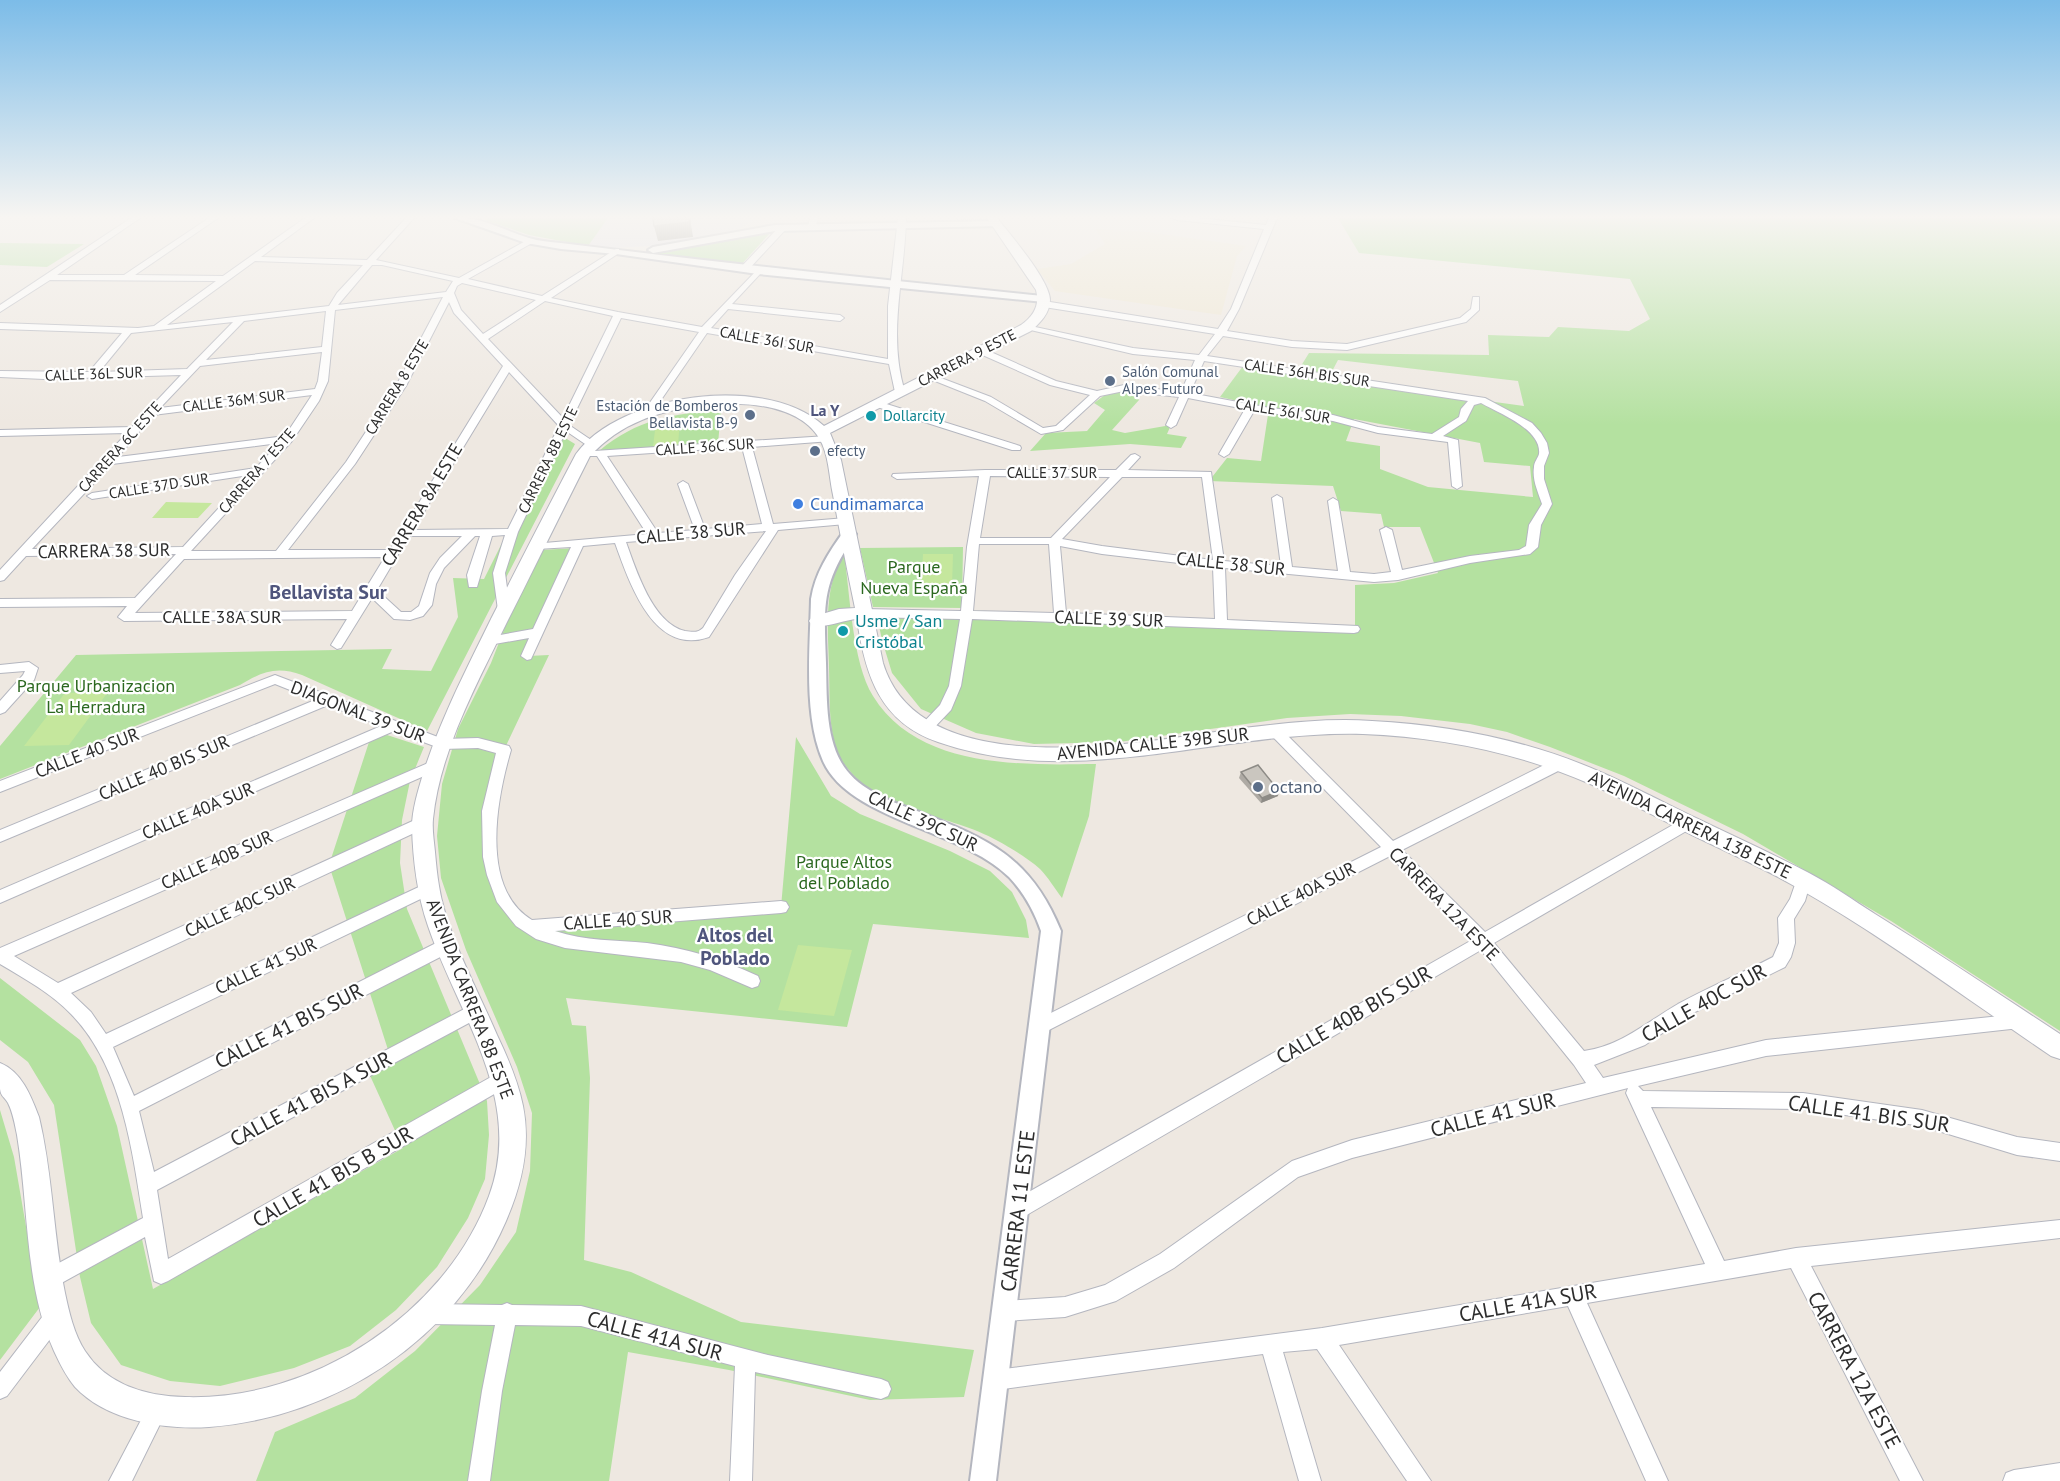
<svg xmlns="http://www.w3.org/2000/svg" width="2060" height="1481" font-family="'PT Sans',sans-serif">
<rect width="100%" height="100%" fill="#eee8e1"/>
<path fill="#e2e0e7" d="M608 218H756L736 231 668 245 614 248 588 246Z"/>
<path fill="#eee6d1" d="M1096 229 1147 232 1246 246 1237 256 1221 315 1055 291 1037 269 1071 264 1105 244Z"/>
<path fill="#b4e1a0" fill-rule="evenodd" d="M490 218H608L588 246 529 235 485 220Z
M1338 218H2060V1031L1891 921 1743 834 1624 776 1550 747 1507 732 1470 724 1401 716 1350 714 1287 718 1119 742 1034 744 976 733 921 709 892 673 882 640 877 616 1355 631V585L1394 583 1438 573 1420 527H1384L1381 514 1341 511 1333 486 1209 481 1227 458 1261 461 1269 408 1220 397 1243 366 1296 374 1309 353 1489 355 1488 335 1549 337 1558 327 1629 331 1650 319 1630 279 1359 253ZM1338 360 1518 381 1524 406 1328 379ZM1354 419 1480 443 1484 462 1530 466 1533 497 1428 487 1380 469V446L1346 441Z
M771 232 740 266 648 254Z
M0 243 84 244 47 267 0 265Z
M1121 390 1132 391 1139 400 1112 430 1125 433 1171 425 1167 434 1187 437 1181 448 1130 444 1030 451 1046 433 1087 431 1105 410 1094 403 1109 392Z
M721 410 718 444 599 451C637 419 673 414 721 410Z
M557 433 575 444 427 731 302 675C277 666 263 671 240 685L0 779V746L76 655 392 649 382 669 431 671 458 617 453 578 484 579Z
M963 547 962 608 873 607 860 548Z
M576 548 528 656 549 655 504 750 494 782 498 890 526 927 781 907 796 737 831 796 860 814 950 851 990 871 1012 892 1026 920 1029 938 873 924 847 1027 566 998 572 1025 586 1026 590 1078 584 1260 631 1272 741 1322 974 1350 964 1397 870 1400 729 1370 628 1352 609 1481H256L275 1432 355 1398 415 1351 480 1285 516 1232 530 1171 532 1113 517 1067 466 950 441 878 437 836 442 784 458 729 491 663 512 609 541 550Z
M844 553C850 593 852 662 873 696 918 769 1021 765 1096 764L1089 816 1062 898C1055 889 1048 877 1040 869 1029 859 1011 848 998 841 949 813 887 816 848 769 845 764 840 760 838 754 828 728 830 696 829 668 828 629 823 588 844 553Z
M387 735 424 747 410 781 402 820 400 863 407 909 487 1101 489 1135 485 1179 468 1218 437 1267 396 1310 350 1346 294 1368 220 1386 170 1381 121 1365 91 1323 80 1277 54 1105 28 1062 0 1040V978L80 1040 96 1066 117 1126 153 1289 403 1148 367 1069 390 1056 329 865 370 739Z
M0 1110 14 1157 40 1307 0 1360Z"/>
<path fill="#c5e79d" d="M680 420 678 445 653 447 656 422Z
M166 502 212 503 198 518H152Z
M923 554H953L952 587 921 588Z
M108 692 69 745 24 746 65 693Z
M798 945 852 950 834 1016 778 1010Z"/>
<g fill="none" stroke-linecap="round" stroke-linejoin="round">
<g stroke="#b4b6bf" stroke-width="2">
<path id="minor" d="M131 218H140L57 275H124L209 218H218L135 275 223 276 305 218H314L261 257 367 260 406 218H414L376 260 459 278 529 239H532V243L468 279 542 296 616 249H619V253L551 298 618 312 702 327 758 269H761V273L732 304 840 315 844 318 840 321 728 309 711 328 888 359V306L898 218H906C905 277 887 334 905 392L900 395 895 392 889 364 707 333 650 416H644L642 414 699 332 621 318 569 425 597 444 592 447 588 446 566 431 518 532 505 573 510 610 508 613H500L498 610 493 573 505 535 492 536 477 587H469L467 575 480 536H475L444 568 436 584 432 605 423 616 410 620 394 619 372 598 341 648 337 649 331 645 347 619 124 621 118 617 127 606 0 607V599L135 598 176 554 26 556 4 580 0 581V570L127 433 0 436V430L132 427 181 375 44 379 0 377V371L89 372 122 333 0 329V323L138 328 154 326 216 281 50 280 0 312V305ZM255 261 363 265 337 293 329 306 167 325ZM372 265H382L453 281 446 292 338 305ZM462 283 536 300 483 334 461 310 454 293 457 286ZM443 297 396 386 346 462 276 551H191L292 441 319 401 328 381 335 310ZM545 301 613 316 563 418 488 339ZM449 302 454 313 503 366 390 550H288L355 464 406 386ZM326 311 322 347 206 360 244 321ZM233 322 187 369 99 372 131 333ZM322 352 318 381 315 389 160 408 200 366ZM509 372 559 426 508 529 413 530ZM312 395 285 436 118 457 153 415ZM279 443 256 468 92 493 87 496 92 499 249 475 183 547 32 549 112 464ZM409 536H462L440 558 430 573 419 606 411 612H401L377 590ZM385 557 352 611 135 613 184 559Z
M810 218H818L815 229 808 227Z
M1173 218H1197L1266 225 1269 218H1277L1239 309 1227 331 1292 341 1347 344 1460 318 1471 309 1473 297H1479V310L1466 322 1347 350 1292 347 1223 336 1207 356 1485 398 1532 423 1541 433 1547 443 1549 453 1544 466V479L1552 504 1541 525 1538 547 1530 554 1470 563 1398 580 1374 582 1225 568 1227 620 1358 626 1360 629 1358 632 1354 633 972 619 961 686 951 710 930 732H920L918 729 920 726 940 705 949 686 960 619 864 617 858 613 864 609 961 611 967 547 979 476 897 479 892 476 893 474 985 470H1116L1131 455 1135 454 1140 457 1128 470 1211 472 1224 561 1281 566 1272 498 1277 495 1282 498 1292 567 1338 571 1328 501 1333 498 1338 501 1350 572 1374 574 1391 572 1380 530 1386 527 1392 530 1402 570 1470 556 1519 550 1526 546 1529 525 1542 504C1538 492 1532 480 1534 467 1534 462 1538 458 1539 454 1542 429 1498 413 1481 403L1474 405 1466 421 1443 436 1458 440 1462 486 1457 489 1452 486 1448 442 1378 433 1333 421 1254 411 1229 454 1224 457 1219 454 1245 409 1188 398 1176 425 1171 428 1166 425 1179 397 1124 391 1100 396 1063 430 1041 434 985 401 925 377 933 375 991 397 1043 428 1056 426 1090 395 1050 385 978 353V349H984L1056 381 1097 391 1124 385 1181 392 1195 360 1133 354 1022 328 1026 325 1133 348 1199 355 1215 334 1044 307 1040 304 1044 301 1218 329 1231 309 1264 229 1177 220ZM1204 361 1468 401 1461 409 1459 417 1432 434 1378 427 1333 415 1270 408 1190 393ZM990 476 1110 477 1051 538H980ZM1122 477H1202L1213 560 1102 546 1062 539ZM979 544H1049L1054 613 973 611ZM1060 546 1102 554 1213 567 1215 619 1066 613Z
M780 226 787 228 747 271H741V267Z
M877 401 1020 446 1021 448 1020 450H1012L874 406 872 404Z
M827 436 832 439 831 441 752 447 773 524 846 518 852 521 846 524 778 530 709 637C653 657 629 581 615 543L583 546 531 659 527 660 521 656 529 638 489 645 483 641 489 637 533 629 571 547 537 549 531 546 533 544 647 534 597 456H579V452ZM742 447 762 524 705 529 688 484 683 481 678 484 695 530 658 533 607 456ZM766 531 735 575 703 628C698 633 693 632 685 631 653 624 636 570 626 542Z
M29 662 38 668 34 680 5 712 0 714V701L23 675 25 671 0 673V665Z
M275 675 443 739 478 738 509 746 511 750C497 798 479 888 532 920L781 901 786 902 789 907 786 912 781 913 555 931C585 941 616 940 647 943 686 948 722 959 758 976L760 981 758 986 752 988 710 970 681 962 565 948 536 939 516 926 497 902 487 875 483 857 482 811 496 753 478 748 442 749 394 731 0 903V890L381 726 328 705 0 842V830L315 700 275 684 0 792V781Z
M1275 726 1280 728 1393 841 1556 759H1566L1568 763 1566 767 1402 850 1485 932 1685 818H1695L1697 822 1695 826 1494 943 1584 1051C1621 1046 1647 1022 1678 1004 1709 987 1742 973 1773 957L1779 943 1778 918 1790 899 1798 876 1803 874 1808 876 1811 880 1805 901 1794 919 1795 943 1791 957 1785 967 1689 1015 1645 1045 1594 1065 1603 1078 1766 1040 2020 1014 2026 1016 2028 1021 2026 1026 2020 1028 1766 1056 1638 1086 1643 1091 1803 1093 1922 1110 2017 1137 2060 1143V1161L2017 1155 1922 1126 1803 1109 1651 1107 1724 1261 1796 1248 2060 1220V1238L1811 1266 1923 1481H1900L1791 1268 1587 1303 1668 1481H1646L1568 1306 1339 1345 1431 1481H1407L1317 1349 1283 1352 1321 1481H1299L1263 1354 996 1390 989 1387 986 1380 989 1373 996 1370 1322 1328 1705 1264 1626 1093 1628 1088 1352 1158 1298 1177 1174 1268 1116 1301 1065 1317 1005 1321 998 1318 995 1311 998 1304 1005 1301 1065 1297 1105 1285 1160 1254 1292 1161 1352 1140 1586 1083 1574 1065 1481 950 1025 1216 1018 1218 1011 1216 1009 1209 1011 1202 1472 940 1390 856 1047 1031 1041 1034 1035 1031 1033 1026 1035 1021 1381 847 1270 734 1268 731Z
M435 760 440 761 442 765 440 769 14 956 58 983 417 819H427L429 823 427 827 71 993 91 1012 106 1034 423 885 428 883 433 885 436 889 433 893 113 1047 134 1096 442 940 448 938 454 940 456 945 454 950 139 1111 154 1172 470 1006 476 1004 482 1006 484 1011 482 1016 157 1190 168 1259 498 1073 504 1071 510 1073 513 1079 510 1085 168 1281 161 1284 154 1281 145 1237 56 1286 49 1289 42 1286 39 1279 42 1272 143 1218C132 1149 122 1066 71 1014 51 993 25 979 0 964V948Z
M507 1303 512 1305 581 1306 768 1355 881 1379 888 1382 891 1389 888 1396 881 1399 755 1372 752 1481H730L735 1366 581 1326 515 1325 502 1391 490 1481H468L482 1391 495 1325 428 1324 421 1321 418 1314 421 1307 428 1304 502 1305Z
M56 1305 63 1308 66 1315 63 1322 7 1396 0 1399V1372L49 1308Z
M157 1400 164 1403 167 1410 132 1481H109L150 1403Z
M2060 1463V1481H2003L2006 1473 2014 1470Z"/>
</g>
<g stroke="#b4b6bf" stroke-width="4">
<path id="tertiary" d="M455 218C480 216 505 231 529 238 539 241 550 242 561 243 721 263 883 280 1044 296L1049 299 1044 302 758 274 616 254 561 249 526 243Z
M996 221 999 222V226L775 231 653 253 648 250 653 247 775 225Z
M849 530 856 534C821 584 824 604 826 663 827 694 825 734 841 762 855 787 886 800 912 809 985 838 1029 853 1061 931L996 1481H970L1041 931C1034 911 1024 893 1009 877 960 829 849 820 823 761 803 716 810 648 811 599 815 573 829 552 844 531Z"/>
</g>
<g stroke="#b4b6bf" stroke-width="2">
<path id="secondary" d="M987 218H997C1010 234 1050 281 1050 300 1050 313 1040 323 1031 331L830 433 841 460 883 663C921 788 1147 741 1243 728 1285 723 1329 718 1372 721 1451 725 1532 741 1605 774 1636 788 1667 804 1698 819 1735 837 1773 854 1809 873 1832 885 1853 900 1875 914 1938 953 1999 994 2060 1034V1059L2051 1056C1967 999 1884 937 1796 887 1760 866 1722 850 1686 832 1654 816 1622 798 1588 783 1518 753 1440 737 1363 734 1221 730 1078 791 938 742 880 722 865 675 857 619 843 620 825 629 812 625L809 621 812 617 839 609 855 608C847 570 840 533 833 495 829 477 829 454 819 438 789 389 686 402 642 420 622 428 605 440 590 456 562 511 535 567 507 622 477 684 440 750 433 819 432 830 434 841 435 852 436 863 437 875 439 886 446 933 478 990 497 1035 508 1058 518 1081 523 1106 531 1146 522 1184 506 1221 455 1339 337 1417 209 1427 165 1430 107 1421 75 1387 66 1376 60 1364 54 1351 24 1284 29 1207 17 1135 15 1125 13 1113 8 1103 4 1096 1 1097 0 1089 0 1081 0 1071 0 1063 22 1072 31 1096 39 1117 53 1175 53 1235 65 1293 69 1312 74 1334 85 1351 107 1385 146 1396 185 1397 311 1401 445 1315 489 1196 525 1099 458 1015 428 926 417 894 413 861 412 827 412 810 418 791 423 774 440 720 466 670 491 619 519 564 547 509 576 454 620 393 767 373 824 426L1021 325C1034 316 1040 305 1036 290Z"/>
</g>
<use href="#minor" fill="#fff" fill-rule="evenodd"/>
<use href="#tertiary" fill="#fff" fill-rule="evenodd"/>
<use href="#secondary" fill="#fff" fill-rule="evenodd"/>
</g>
<path fill="#aeaaa4" d="M1241 772 1278 796 1261 803 1239 778Z"/>
<path fill="#8d8b86" d="M690 218 693 237 658 241 654 226Z
M1279 791 1278 796 1261 803 1262 798Z"/>
<path fill="#cac6bf" stroke="#8d8b86" stroke-width="1.5" d="M653 218H689L690 222 654 226Z
M1258 765 1279 791 1262 798 1241 772Z"/>
<linearGradient id="sky" x2="0" y2="1"><stop stop-color="#7cbce8"/><stop offset="0.51" stop-color="#f7f5f2"/><stop offset="1" stop-color="#f7f5f2" stop-opacity="0"/></linearGradient>
<rect width="2060" height="425" fill="url(#sky)"/>
<g fill="#5c6f8a" stroke="#fff" stroke-width="2">
<circle cx="1110" cy="381" r="6"/>
<circle cx="750" cy="415" r="6"/>
<circle cx="815" cy="451" r="6"/>
<circle cx="1258" cy="787" r="6"/>
</g>
<g fill="#0f9aa8" stroke="#fff" stroke-width="2">
<circle cx="871" cy="416" r="6"/>
<circle cx="843" cy="631" r="6"/>
</g>
<circle fill="#3f7fe0" stroke="#fff" stroke-width="2" cx="798" cy="504" r="6"/>
<g text-anchor="middle" stroke-width="4.5" stroke-linejoin="round" paint-order="stroke">
<g font-size="15" fill="#2d2d2d" stroke="#fff">
<text transform="translate(767 340) rotate(10)" y="5">CALLE 36I SUR</text>
<text transform="translate(967 358) rotate(-27)" y="5">CARRERA 9 ESTE</text>
<text transform="translate(1307 373) rotate(8)" y="5">CALLE 36H BIS SUR</text>
<text transform="translate(94 374) rotate(-2)" y="5">CALLE 36L SUR</text>
<text transform="translate(397 387) rotate(-59)" y="5">CARRERA 8 ESTE</text>
<text transform="translate(234 401) rotate(-7)" y="5">CALLE 36M SUR</text>
<text transform="translate(1283 411) rotate(9)" y="5">CALLE 36I SUR</text>
<text transform="translate(120 447) rotate(-48)" y="5">CARRERA 6C ESTE</text>
<text transform="translate(705 447) rotate(-4)" y="5">CALLE 36C SUR</text>
<text transform="translate(548 460) rotate(-64)" y="5">CARRERA 8B ESTE</text>
<text transform="translate(257 471) rotate(-49)" y="5">CARRERA 7 ESTE</text>
<text x="1052" y="478">CALLE 37 SUR</text>
<text transform="translate(159 486) rotate(-9)" y="5">CALLE 37D SUR</text>
</g>
<g font-size="15" fill="#4e5e75" stroke="#fff" text-anchor="start">
<text x="1122" y="377">Salón Comunal<tspan x="1122" dy="17">Alpes Futuro</tspan></text>
<text x="738" y="411" text-anchor="end">Estación de Bomberos<tspan x="738" dy="17">Bellavista B-9</tspan></text>
<text x="827" y="456">efecty</text>
</g>
<g font-size="15" fill="#0d838f" stroke="#fff" text-anchor="start">
<text x="883" y="421">Dollarcity</text>
</g>
<g font-size="16" font-weight="bold" fill="#4f557c" stroke="#fff">
<text x="825" y="416">La Y</text>
</g>
<g font-size="18" fill="#366cbe" stroke="#fff" text-anchor="start">
<text x="810" y="510">Cundimamarca</text>
</g>
<g font-size="18" fill="#2d2d2d" stroke="#fff">
<text transform="translate(422 505) rotate(-59)" y="6">CARRERA 8A ESTE</text>
<text transform="translate(691 533) rotate(-5)" y="6">CALLE 38 SUR</text>
<text transform="translate(104 551) rotate(-1)" y="6">CARRERA 38 SUR</text>
<text transform="translate(1231 564) rotate(6)" y="6">CALLE 38 SUR</text>
<text x="222" y="623">CALLE 38A SUR</text>
<text transform="translate(1109 619) rotate(2)" y="6">CALLE 39 SUR</text>
<text transform="translate(358 712) rotate(21)" y="6">DIAGONAL 39 SUR</text>
<text transform="translate(1153 744) rotate(-6)" y="6">AVENIDA CALLE 39B SUR</text>
<text transform="translate(87 753) rotate(-21)" y="6">CALLE 40 SUR</text>
<text transform="translate(164 768) rotate(-23)" y="6">CALLE 40 BIS SUR</text>
<text transform="translate(198 811) rotate(-23)" y="6">CALLE 40A SUR</text>
<text transform="translate(923 821) rotate(25)" y="6">CALLE 39C SUR</text>
<text transform="translate(1690 825) rotate(26)" y="6">AVENIDA CARRERA 13B ESTE</text>
<text transform="translate(217 860) rotate(-24)" y="6">CALLE 40B SUR</text>
<text transform="translate(1301 894) rotate(-27)" y="6">CALLE 40A SUR</text>
<text transform="translate(1444 904) rotate(46)" y="6">CARRERA 12A ESTE</text>
<text transform="translate(240 907) rotate(-25)" y="6">CALLE 40C SUR</text>
<text transform="translate(618 920) rotate(-4)" y="6">CALLE 40 SUR</text>
<text transform="translate(266 966) rotate(-25)" y="6">CALLE 41 SUR</text>
<text transform="translate(470 999) rotate(69)" y="6">AVENIDA CARRERA 8B ESTE</text>
</g>
<g font-size="18" fill="#2b681f" stroke="#fff">
<text x="914" y="573">Parque<tspan x="914" dy="21">Nueva España</tspan></text>
<text x="96" y="692">Parque Urbanizacion<tspan x="96" dy="21">La Herradura</tspan></text>
<text x="844" y="868">Parque Altos<tspan x="844" dy="21">del Poblado</tspan></text>
</g>
<g font-size="18" fill="#0d838f" stroke="#fff" text-anchor="start">
<text x="855" y="627">Usme / San<tspan x="855" dy="21">Cristóbal</tspan></text>
</g>
<g font-size="18" fill="#4e5e75" stroke="#fff" text-anchor="start">
<text x="1270" y="793">octano</text>
</g>
<g font-size="20" font-weight="bold" fill="#4f557c" stroke="#fff">
<text x="328" y="599">Bellavista Sur</text>
<text x="735" y="942">Altos del<tspan x="735" dy="23">Poblado</tspan></text>
</g>
<g font-size="21" fill="#2d2d2d" stroke="#fff">
<text transform="translate(1704 1003) rotate(-29)" y="7">CALLE 40C SUR</text>
<text transform="translate(1354 1015) rotate(-30)" y="7">CALLE 40B BIS SUR</text>
<text transform="translate(289 1026) rotate(-27)" y="7">CALLE 41 BIS SUR</text>
<text transform="translate(311 1099) rotate(-28)" y="7">CALLE 41 BIS A SUR</text>
<text transform="translate(1869 1114) rotate(8)" y="7">CALLE 41 BIS SUR</text>
<text transform="translate(1493 1115) rotate(-14)" y="7">CALLE 41 SUR</text>
<text transform="translate(333 1177) rotate(-30)" y="7">CALLE 41 BIS B SUR</text>
<text transform="translate(1018 1211) rotate(-83)" y="7">CARRERA 11 ESTE</text>
<text transform="translate(1528 1303) rotate(-10)" y="7">CALLE 41A SUR</text>
<text transform="translate(655 1336) rotate(15)" y="7">CALLE 41A SUR</text>
<text transform="translate(1854 1370) rotate(62)" y="7">CARRERA 12A ESTE</text>
</g>
</g>
</svg>
